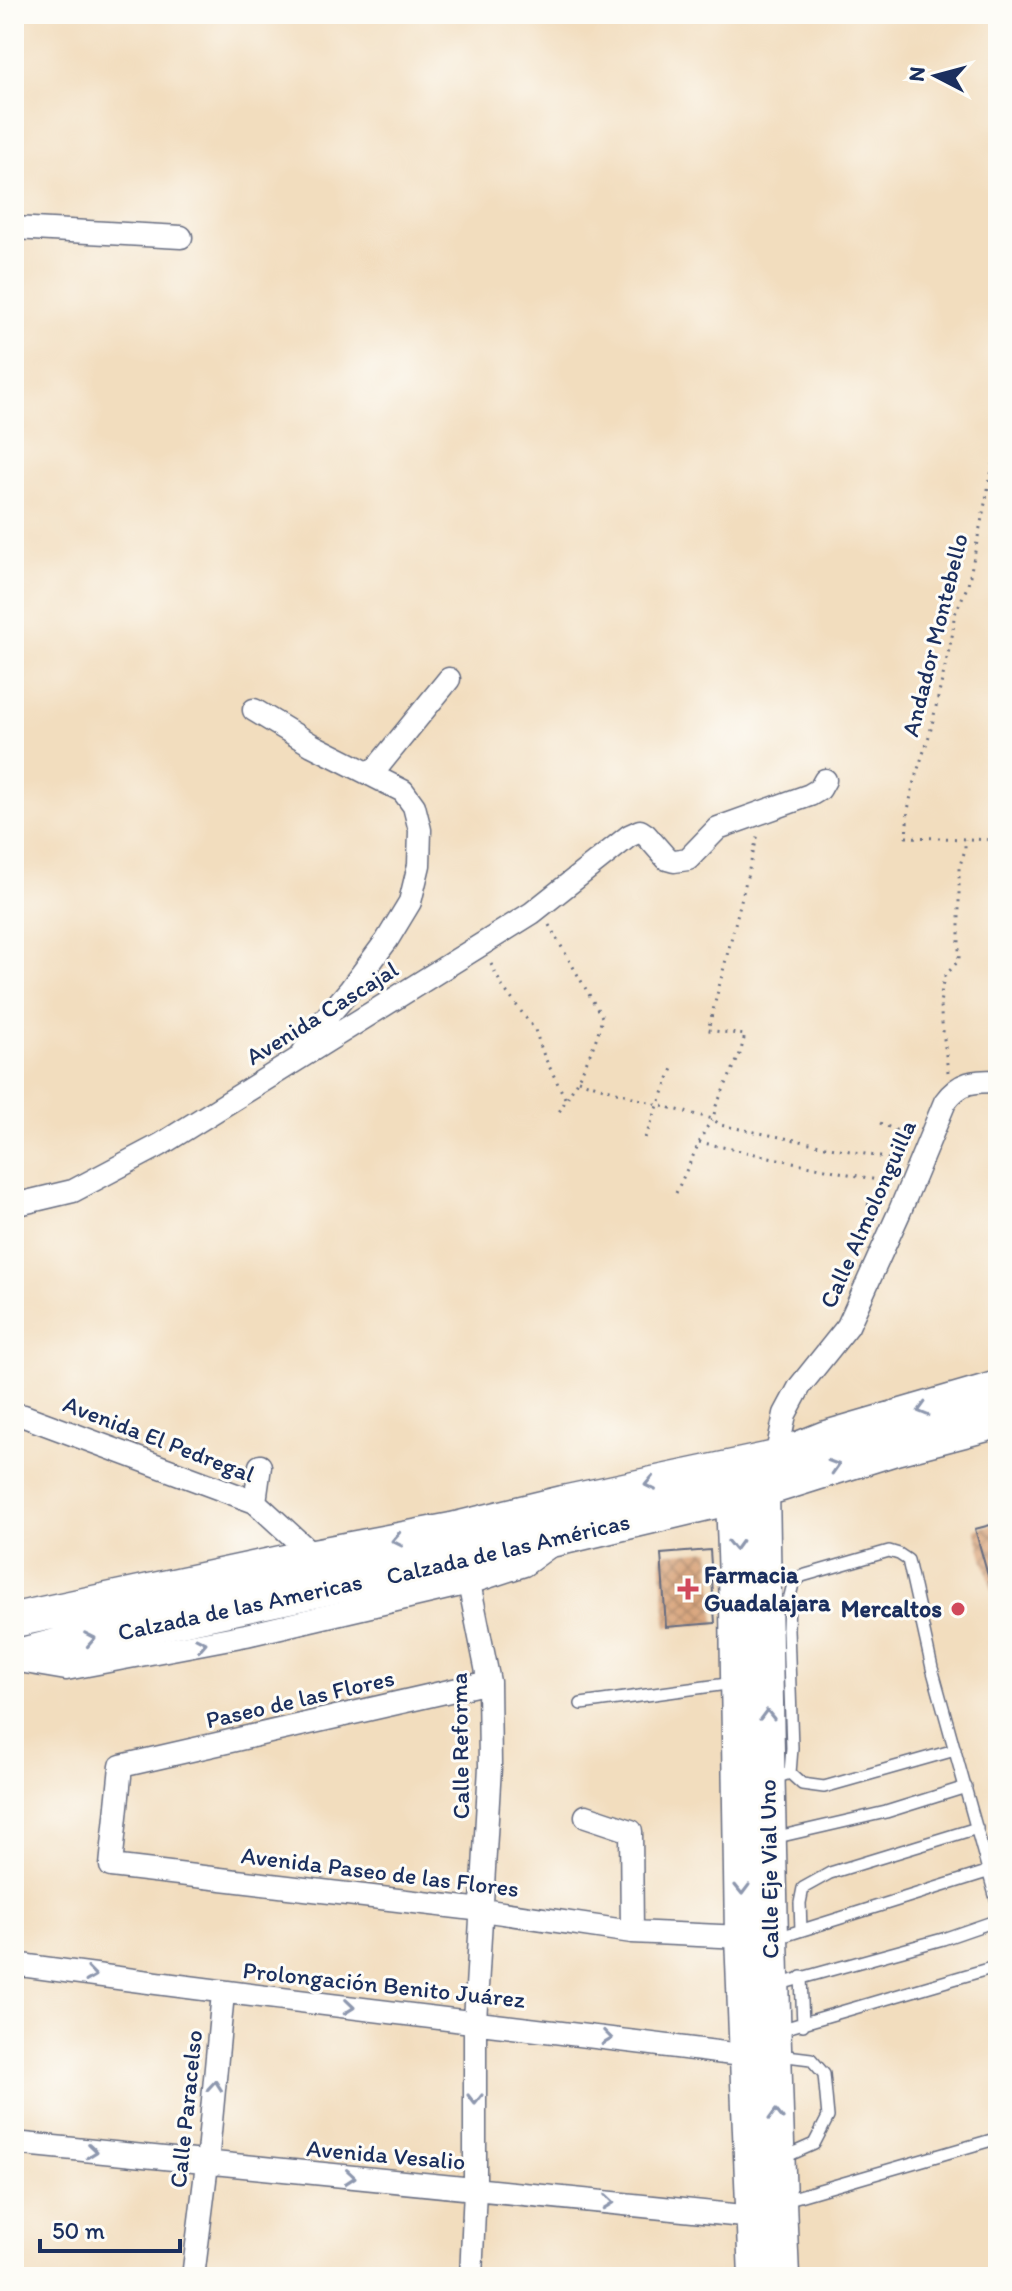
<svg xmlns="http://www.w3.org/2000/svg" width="1012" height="2291" font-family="Itim,sans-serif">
<defs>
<pattern id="building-cross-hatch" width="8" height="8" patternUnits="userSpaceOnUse" patternTransform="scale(2)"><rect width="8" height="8" fill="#d8a379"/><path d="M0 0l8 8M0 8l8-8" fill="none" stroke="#ae8566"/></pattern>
</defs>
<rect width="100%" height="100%" fill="#fdfcf7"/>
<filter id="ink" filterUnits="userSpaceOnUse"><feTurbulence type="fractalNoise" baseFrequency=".0125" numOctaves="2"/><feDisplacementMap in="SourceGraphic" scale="16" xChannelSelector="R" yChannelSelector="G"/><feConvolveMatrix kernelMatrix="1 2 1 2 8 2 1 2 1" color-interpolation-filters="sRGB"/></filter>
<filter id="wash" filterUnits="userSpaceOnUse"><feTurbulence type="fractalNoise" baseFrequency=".006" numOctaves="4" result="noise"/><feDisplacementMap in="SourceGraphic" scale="32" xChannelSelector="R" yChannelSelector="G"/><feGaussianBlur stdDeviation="1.8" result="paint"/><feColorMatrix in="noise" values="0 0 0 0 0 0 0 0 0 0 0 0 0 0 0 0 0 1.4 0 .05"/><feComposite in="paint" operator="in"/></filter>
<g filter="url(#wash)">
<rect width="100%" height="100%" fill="#f2ddbe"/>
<g id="blocks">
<path fill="url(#building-cross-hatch)" d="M998 1523V1608H997L975 1529Z
M710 1550 715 1623 666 1627 661 1554Z"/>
</g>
</g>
<g filter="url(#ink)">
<use href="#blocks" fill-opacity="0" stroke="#666c80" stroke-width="2"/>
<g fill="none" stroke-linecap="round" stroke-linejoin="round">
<g stroke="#666c80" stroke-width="14">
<path id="service" d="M581 1704 734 1683
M790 1773 802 1784 824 1787 955 1750
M771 1779 790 1773 792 1748 788 1629 789 1600 793 1584 802 1576 889 1551 899 1554 908 1560 932 1668 998 1906
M773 1838 886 1812 966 1787
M801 1930 800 1903 803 1888 830 1873 977 1828
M777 1938 990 1871
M801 1977 803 2025
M776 1985 943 1939 998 1920
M776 2031 998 1966
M779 2055 811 2059 824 2074 828 2117 814 2144 780 2159
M782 2201 995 2139"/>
</g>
<g stroke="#666c80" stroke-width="25">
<path id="minor" d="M14 228 181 237
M254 710 312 745 403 791 414 806 420 830 419 865 410 902 387 940 349 991 325 1019 304 1051
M371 775 449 679
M14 1205 73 1191 160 1145 532 913 629 836 640 831 646 835 667 859 674 861 688 859 718 828 810 795 820 789 825 780
M14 1415 24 1416 255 1502 314 1556
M778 1467 776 1458 785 1414 800 1386 848 1326 899 1213 945 1102C960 1081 974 1081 998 1081
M255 1502 260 1466
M469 1583 489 1682 490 1767 475 2021V2189L471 2277
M19 1661 66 1669 246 1635 469 1583 524 1565 550 1546
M489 1682 121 1766 111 1866 482 1910 632 1932 742 1937
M586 1816 631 1831 632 1932
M14 1964C258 1998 504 2025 749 2056L759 2055
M14 2143 753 2217
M193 2277 207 2164 223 1993"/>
</g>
<g stroke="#666c80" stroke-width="37">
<path id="primary" d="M759 1470 762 1490C767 1752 771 2015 782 2277
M728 1476 733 1497 737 1607 742 1937 756 2277
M14 1620 314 1556 452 1530 563 1503 776 1458 826 1438 998 1388
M14 1657 64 1644 560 1538 762 1490 895 1448 998 1421"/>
</g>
<path stroke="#666c80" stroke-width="3" stroke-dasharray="2 6" stroke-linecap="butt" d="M998 441 968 585 954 616 953 632 930 733 914 781 908 810 906 837 998 840
M549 925 602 1017C596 1049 575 1085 559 1112
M491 964 502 986 535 1030 544 1056 566 1100
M948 1072 940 1006 942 986 945 976 959 960V868L965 850V839
M578 1080 658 1105 713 1119 720 1125 900 1161
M880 1123 909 1136
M645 1138 674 1066
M699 1142 891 1183
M676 1193 705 1130 713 1119 716 1106 740 1054 745 1035 708 1030 758 834
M867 1204 879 1207"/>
<use href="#service" stroke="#fff" stroke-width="11"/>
<use href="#minor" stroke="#fff" stroke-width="22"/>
<use href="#primary" stroke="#fff" stroke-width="34"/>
</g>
<defs><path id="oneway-chevron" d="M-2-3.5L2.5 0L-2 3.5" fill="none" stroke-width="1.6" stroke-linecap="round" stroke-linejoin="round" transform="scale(2)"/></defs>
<g stroke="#8d97ae">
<use href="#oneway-chevron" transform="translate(923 1410) rotate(164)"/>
<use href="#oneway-chevron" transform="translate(834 1466) rotate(-17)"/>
<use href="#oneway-chevron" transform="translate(650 1484) rotate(168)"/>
<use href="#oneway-chevron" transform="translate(397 1540) rotate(169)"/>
<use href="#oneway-chevron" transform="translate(735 1545) rotate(88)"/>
<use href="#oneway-chevron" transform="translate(90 1639) rotate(-11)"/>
<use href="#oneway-chevron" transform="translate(201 1644) rotate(-11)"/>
<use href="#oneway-chevron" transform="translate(767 1715) rotate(-91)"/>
<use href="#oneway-chevron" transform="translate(742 1889) rotate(89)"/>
<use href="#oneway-chevron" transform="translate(91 1975) rotate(8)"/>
<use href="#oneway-chevron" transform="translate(349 2007) rotate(6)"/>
<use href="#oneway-chevron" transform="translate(607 2038) rotate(7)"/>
<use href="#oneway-chevron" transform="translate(215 2086) rotate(-85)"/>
<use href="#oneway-chevron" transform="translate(475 2099) rotate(90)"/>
<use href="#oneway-chevron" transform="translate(776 2115) rotate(-91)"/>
<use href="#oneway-chevron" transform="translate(92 2151) rotate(6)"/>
<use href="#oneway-chevron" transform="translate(350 2177) rotate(5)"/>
<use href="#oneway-chevron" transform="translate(609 2202) rotate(6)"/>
</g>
</g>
<g fill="#d1495b" stroke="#fdfcf7" stroke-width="3">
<path d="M684 1577h8v8h8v8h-8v8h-8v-8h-8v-8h8z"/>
<circle cx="958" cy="1609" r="8"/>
</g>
<g text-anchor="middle" stroke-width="6" stroke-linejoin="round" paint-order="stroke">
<g font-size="24" fill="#1b2f5e" stroke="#fdfcf7">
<text transform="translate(935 635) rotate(-76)" y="8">Andador Montebello</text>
<text transform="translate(322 1013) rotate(-32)" y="8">Avenida Cascajal</text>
<text transform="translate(868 1214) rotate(-66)" y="8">Calle Almolonguilla</text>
<text transform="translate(159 1439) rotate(21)" y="8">Avenida El Pedregal</text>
<text transform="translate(508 1549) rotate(-13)" y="8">Calzada de las Américas</text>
<text transform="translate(240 1607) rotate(-12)" y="8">Calzada de las Americas</text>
<text transform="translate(300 1699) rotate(-13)" y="8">Paseo de las Flores</text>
<text transform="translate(460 1746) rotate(-91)" y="8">Calle Reforma</text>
<text transform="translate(769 1869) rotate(-91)" y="8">Calle Eje Vial Uno</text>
<text transform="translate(380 1872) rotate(7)" y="8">Avenida Paseo de las Flores</text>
<text transform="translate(384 1985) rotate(6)" y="8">Prolongación Benito Juárez</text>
<text transform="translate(186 2109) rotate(-84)" y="8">Calle Paracelso</text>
<text transform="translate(386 2155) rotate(5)" y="8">Avenida Vesalio</text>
</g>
<g font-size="24" font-weight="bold" fill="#1b2f5e" stroke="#fdfcf7" text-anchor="start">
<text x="704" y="1583">Farmacia<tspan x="704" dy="28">Guadalajara</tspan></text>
<text x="942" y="1617" text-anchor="end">Mercaltos</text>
</g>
</g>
<rect width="1012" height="2291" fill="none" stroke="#fdfcf7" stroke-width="48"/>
<g transform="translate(936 76) rotate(276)" stroke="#fdfcf7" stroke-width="6" paint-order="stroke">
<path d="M0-6L14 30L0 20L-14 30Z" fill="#1b2f5e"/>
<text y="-12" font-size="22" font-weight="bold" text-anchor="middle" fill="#1b2f5e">N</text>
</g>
<path d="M40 2239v12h140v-12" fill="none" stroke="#1b2f5e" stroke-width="4"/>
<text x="52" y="2239" font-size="24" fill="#1b2f5e" stroke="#fdfcf7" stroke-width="6" paint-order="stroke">50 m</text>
</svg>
